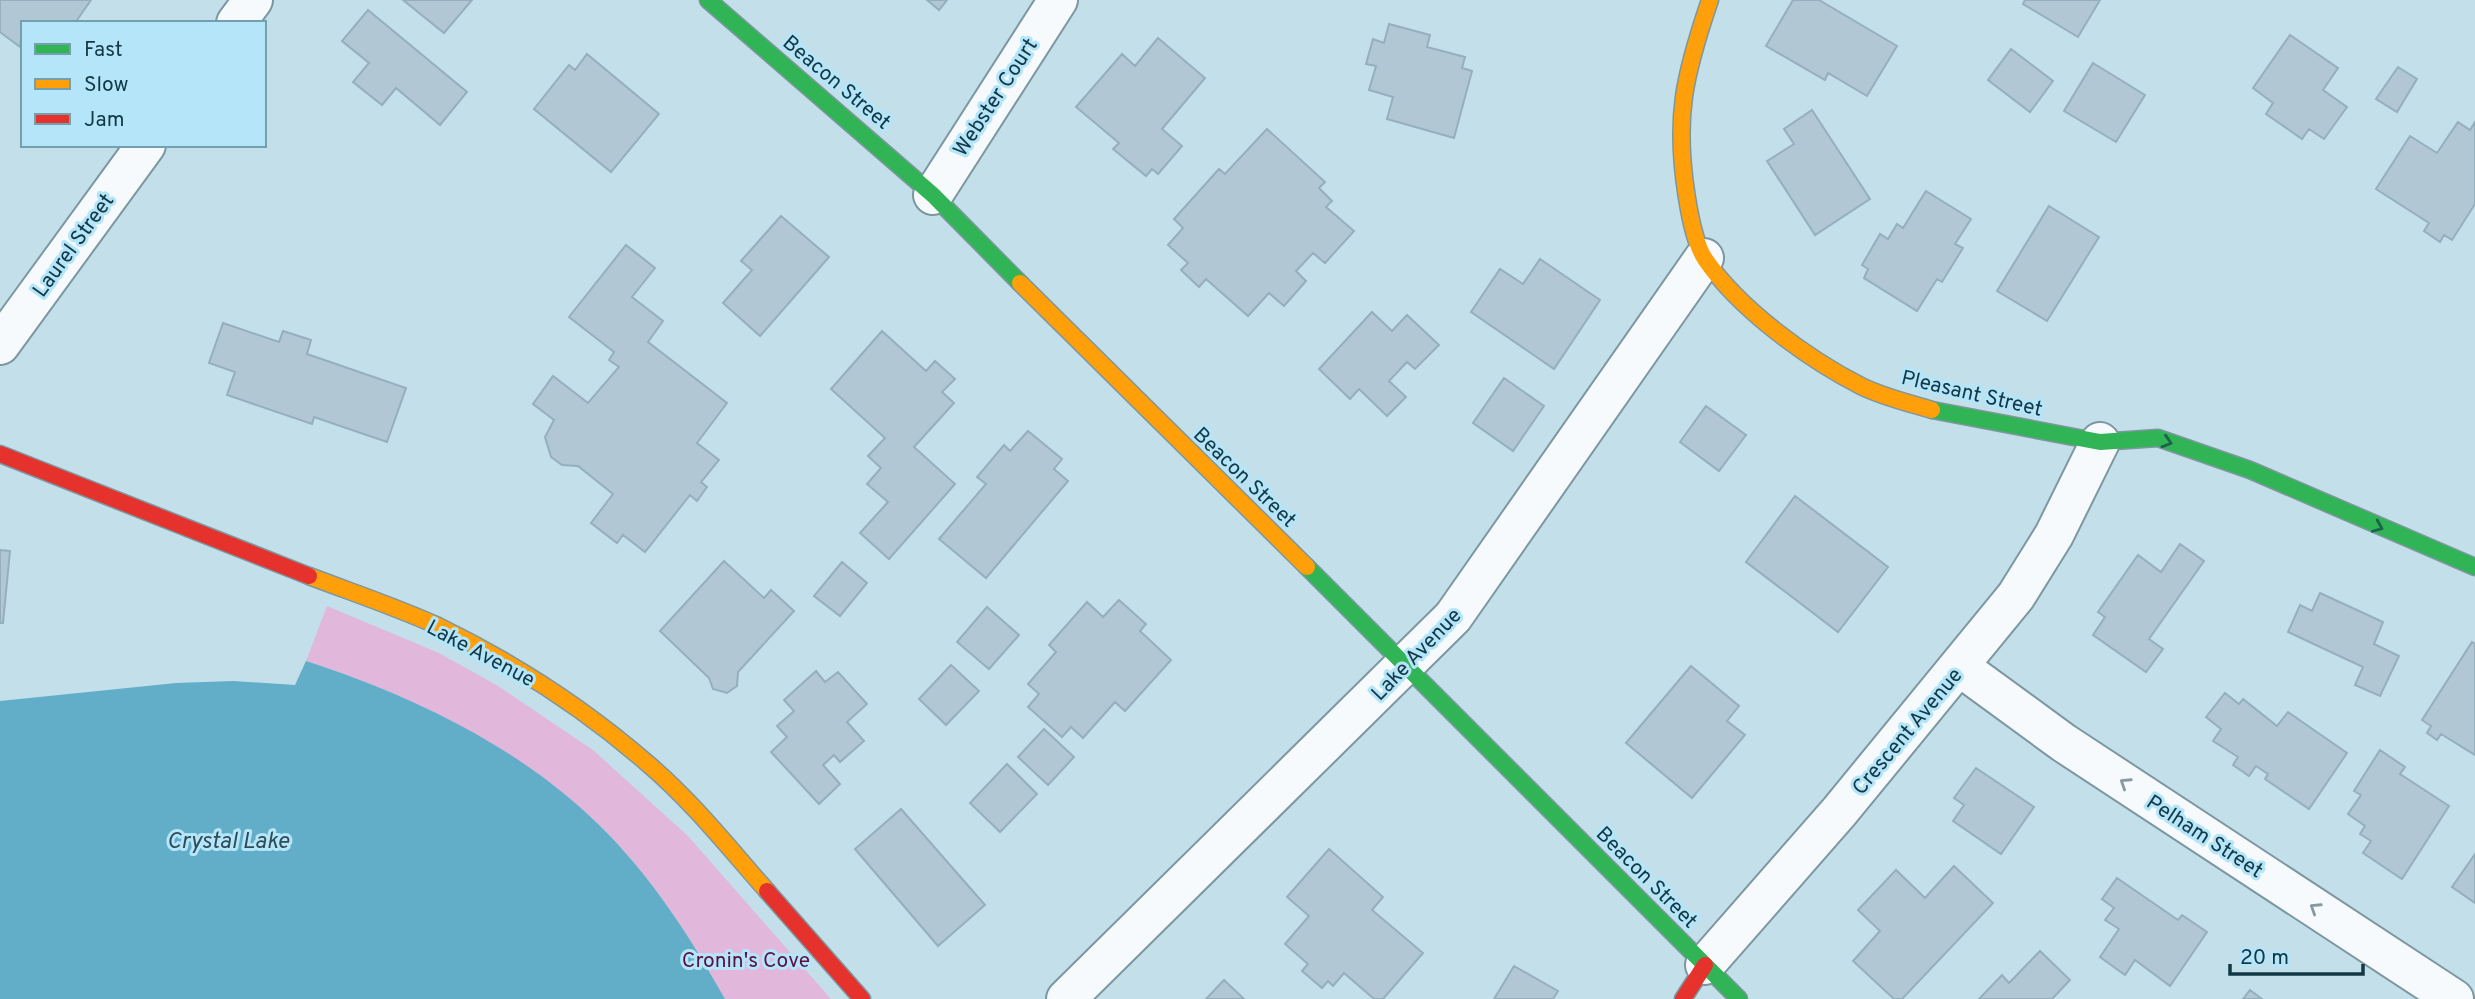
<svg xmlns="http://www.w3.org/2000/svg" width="2475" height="999" font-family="Overpass,sans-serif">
<rect width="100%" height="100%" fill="#c3dfea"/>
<path fill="#e2b7dc" d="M327 606 439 653 498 686 593 750 688 836 831 999H725C690 936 649 873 597 823 519 748 408 693 306 661Z"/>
<path fill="#62aec9" d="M306 661C409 694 518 746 597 823 649 873 690 936 725 999H0V701L176 683 233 681 295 685Z"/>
<path fill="#b1c7d4" stroke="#96afbd" stroke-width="2" d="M0 0H91L75 23H23L20 47 0 32Z
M403 0H472L444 33Z
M927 0H947L939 10Z
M1793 0H1819L1897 46 1867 96 1828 73 1825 80 1766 46Z
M2025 0H2100L2078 37 2023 4Z
M368 10 467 92 440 125 396 88 382 105 353 82 369 63 342 41Z
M1389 24 1430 35 1427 47 1465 57 1462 68 1472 71 1454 138 1387 119 1393 97 1369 90 1376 66 1366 64 1373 39 1384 43Z
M2290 35 2338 68 2323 90 2347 107 2324 139 2309 129 2302 139 2266 114 2273 103 2253 88Z
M1158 38 1205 78 1162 129 1182 146 1158 174 1152 169 1146 176 1113 149 1119 143 1076 107 1122 54 1135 66Z
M2011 49 2053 81 2030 112 1988 80Z
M587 54 659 114 611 172 534 109 569 65 575 70Z
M2093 63 2145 95 2116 142 2064 111Z
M2398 67 2417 79 2397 112 2376 99Z
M1812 110 1870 199 1815 235 1767 161 1794 144 1784 129Z
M2458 122 2470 130 2475 122V204L2452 240 2444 235 2440 242 2424 231 2429 223 2376 189 2410 136 2437 153Z
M1267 129 1325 182 1319 188 1332 201 1326 207 1354 231 1325 263 1313 253 1296 271 1306 281 1284 306 1269 293 1248 316 1206 279 1199 287 1181 270 1188 263 1168 245 1183 228 1174 219 1219 169 1225 174Z
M1926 191 1971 219 1955 244 1963 248 1942 282 1937 279 1917 311 1864 278 1868 269 1862 265 1880 234 1888 239 1897 224 1903 228Z
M2049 206 2099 237 2047 321 1997 291Z
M781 216 829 257 760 336 723 303 752 270 741 261Z
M626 245 655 268 632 297 663 321 648 342 727 403 697 443 719 460 701 482 707 487 697 501 690 495 645 552 623 535 617 543 591 523 613 494 578 466 562 465 551 457 545 437 554 420 533 404 553 376 588 403 619 367 609 360 614 352 569 317Z
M1540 259 1600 300 1554 369 1471 312 1500 269 1523 284Z
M1372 312 1392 331 1407 315 1439 345 1415 369 1407 362 1389 381 1406 397 1387 416 1359 389 1350 399 1319 369Z
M223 323 279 342 283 331 311 340 307 354 406 388 387 442 314 417 312 424 227 395 235 372 209 363Z
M882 331 926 371 935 361 955 379 942 392 954 403 914 447 955 484 889 559 860 533 888 502 867 484 881 468 868 456 885 438 831 389Z
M1504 378 1544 406 1513 451 1473 423Z
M1706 406 1746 435 1719 471 1680 442Z
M1028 431 1062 459 1054 469 1068 481 986 578 939 539 986 484 977 477 1004 445 1010 451Z
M1795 496 1888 567 1838 632 1746 562Z
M2180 544 2204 561 2149 639 2163 649 2146 672 2093 635 2105 617 2098 612 2138 555 2161 572Z
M0 550 10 551 3 623H0Z
M724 561 764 598 771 590 794 611 738 672 737 686 727 693 713 689 709 678 660 631Z
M842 562 867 583 840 616 814 596Z
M2320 593 2383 622 2374 644 2399 656 2380 696 2355 685 2363 667 2288 632 2300 605 2312 611Z
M1119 600 1146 624 1140 631 1171 660 1125 711 1115 702 1083 738 1071 727 1062 737 1028 707 1039 694 1028 684 1056 652 1049 645 1087 602 1103 617Z
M987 607 1019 635 989 669 957 642Z
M2472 642 2475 644V755L2441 734 2437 740 2427 733 2431 726 2422 720Z
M951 665 979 691 946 725 919 699Z
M1691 666 1739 706 1727 721 1745 735 1692 798 1626 743Z
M816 671 825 682 838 672 867 704 847 722 864 741 840 762 834 755 823 765 840 784 819 804 771 752 787 737 777 726 794 711 784 700Z
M2225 693 2239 704 2243 699 2277 726 2288 712 2347 753 2309 809 2265 779 2268 774 2256 766 2249 776 2233 765 2238 757 2213 741 2221 729 2206 717Z
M1044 729 1074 757 1048 785 1018 757Z
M2380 750 2405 767 2400 774 2449 806 2402 879 2363 853 2371 841 2360 834 2365 826 2348 814 2361 795 2354 791Z
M1007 764 1037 794 1000 832 970 803Z
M1976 768 2034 807 2001 854 1953 821 1964 805 1954 798Z
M901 809 985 905 938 946 855 849Z
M1329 849 1383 897 1372 910 1423 953 1383 999H1374L1344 973 1333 986 1328 981 1322 988 1302 971 1308 964 1285 944 1309 916 1287 897Z
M2475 854V903L2452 887Z
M1954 866 1993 903 1902 999H1894L1853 961 1880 931 1858 910 1896 870 1925 898Z
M2117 878 2178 920 2182 915 2207 932 2170 986 2135 960 2125 975 2100 957 2119 929 2105 920 2114 908 2102 899Z
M2040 951 2070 980 2052 999H1979L2002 975 2009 983Z
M1514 966 1558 991 1553 999H1494Z
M1224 980 1244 999H1206Z
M2250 990 2262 999H2243Z"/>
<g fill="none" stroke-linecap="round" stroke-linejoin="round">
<g stroke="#7d97a0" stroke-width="42">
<path id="street" d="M236 23 253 0
M933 195 1058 0
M0 345 146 145
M1960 667 2064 743 2454 999
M1705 965 1839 812 2016 596 2054 535 2100 442
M1066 999 1453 617 1704 258"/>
</g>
<g stroke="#7d97a0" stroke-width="19">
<path id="fast" d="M708 0 933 195 1020 283
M1932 410 2100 442 2158 438 2250 470 2475 567
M1307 567 1739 999"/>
</g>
<g stroke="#7d97a0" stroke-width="19">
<path id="slow" d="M1710 0C1684 76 1674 118 1687 198 1690 217 1695 244 1705 259 1739 309 1808 359 1861 386 1883 397 1909 403 1932 410
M1020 283 1307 567
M309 576C351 592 396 607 438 626 512 662 585 709 647 763 692 801 729 848 767 891"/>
</g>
<g stroke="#7d97a0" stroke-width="19">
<path id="jam" d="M0 454 309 576
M767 891 862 999
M1683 999 1705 965"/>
</g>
<use href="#street" stroke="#f6fafc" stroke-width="38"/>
<use href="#fast" stroke="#30b455" stroke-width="16"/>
<use href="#slow" stroke="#ff9f0a" stroke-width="16"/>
<use href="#jam" stroke="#e5322d" stroke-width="16"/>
</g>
<defs><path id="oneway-chevron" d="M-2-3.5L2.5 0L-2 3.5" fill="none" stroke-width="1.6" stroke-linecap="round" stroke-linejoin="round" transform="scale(1.75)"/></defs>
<g stroke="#1c634b">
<use href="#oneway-chevron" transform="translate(2167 442) rotate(17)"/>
<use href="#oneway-chevron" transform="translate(2378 527) rotate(23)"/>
</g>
<g stroke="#8499a0">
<use href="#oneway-chevron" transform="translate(2125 783) rotate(-147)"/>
<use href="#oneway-chevron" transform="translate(2315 908) rotate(-147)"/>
</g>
<g text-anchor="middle" stroke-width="6" stroke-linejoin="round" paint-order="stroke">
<g font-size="21" fill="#123845" stroke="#b4e5f9">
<text transform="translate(837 82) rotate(40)" y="7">Beacon Street</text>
<text transform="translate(995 97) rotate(-57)" y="7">Webster Court</text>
<text transform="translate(73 245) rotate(-54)" y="7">Laurel Street</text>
<text transform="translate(1972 393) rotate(13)" y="7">Pleasant Street</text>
<text transform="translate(1245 477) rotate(44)" y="7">Beacon Street</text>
<text transform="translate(481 653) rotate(28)" y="7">Lake Avenue</text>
<text transform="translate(1416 654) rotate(-46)" y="7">Lake Avenue</text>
<text transform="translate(1907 731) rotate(-50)" y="7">Crescent Avenue</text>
<text transform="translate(2205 836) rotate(33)" y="7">Pelham Street</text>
<text transform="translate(1647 877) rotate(45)" y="7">Beacon Street</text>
</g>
<g font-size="21" fill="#5b1042" stroke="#b4e5f9">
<text x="746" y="967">Cronin's Cove</text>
</g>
<g font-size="23" font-style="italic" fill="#2e4b57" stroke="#b4e5f9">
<text x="228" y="848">Crystal Lake</text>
</g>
</g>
<rect x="21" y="21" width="245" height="126" fill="#b4e5f9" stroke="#73a0b1" stroke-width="2"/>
<rect x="35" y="44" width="35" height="10" fill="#30b455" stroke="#73a0b1" stroke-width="2"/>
<text x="84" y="56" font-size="21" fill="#123845">Fast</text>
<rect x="35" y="79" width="35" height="10" fill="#ff9f0a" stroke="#73a0b1" stroke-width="2"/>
<text x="84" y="91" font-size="21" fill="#123845">Slow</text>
<rect x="35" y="114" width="35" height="10" fill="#e5322d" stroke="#73a0b1" stroke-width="2"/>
<text x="84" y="126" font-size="21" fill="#123845">Jam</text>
<path d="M2230 964v10h133v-10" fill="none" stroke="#123845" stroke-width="3.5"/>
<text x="2240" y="964" font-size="21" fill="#123845" stroke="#b4e5f9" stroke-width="5" paint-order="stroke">20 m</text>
</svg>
